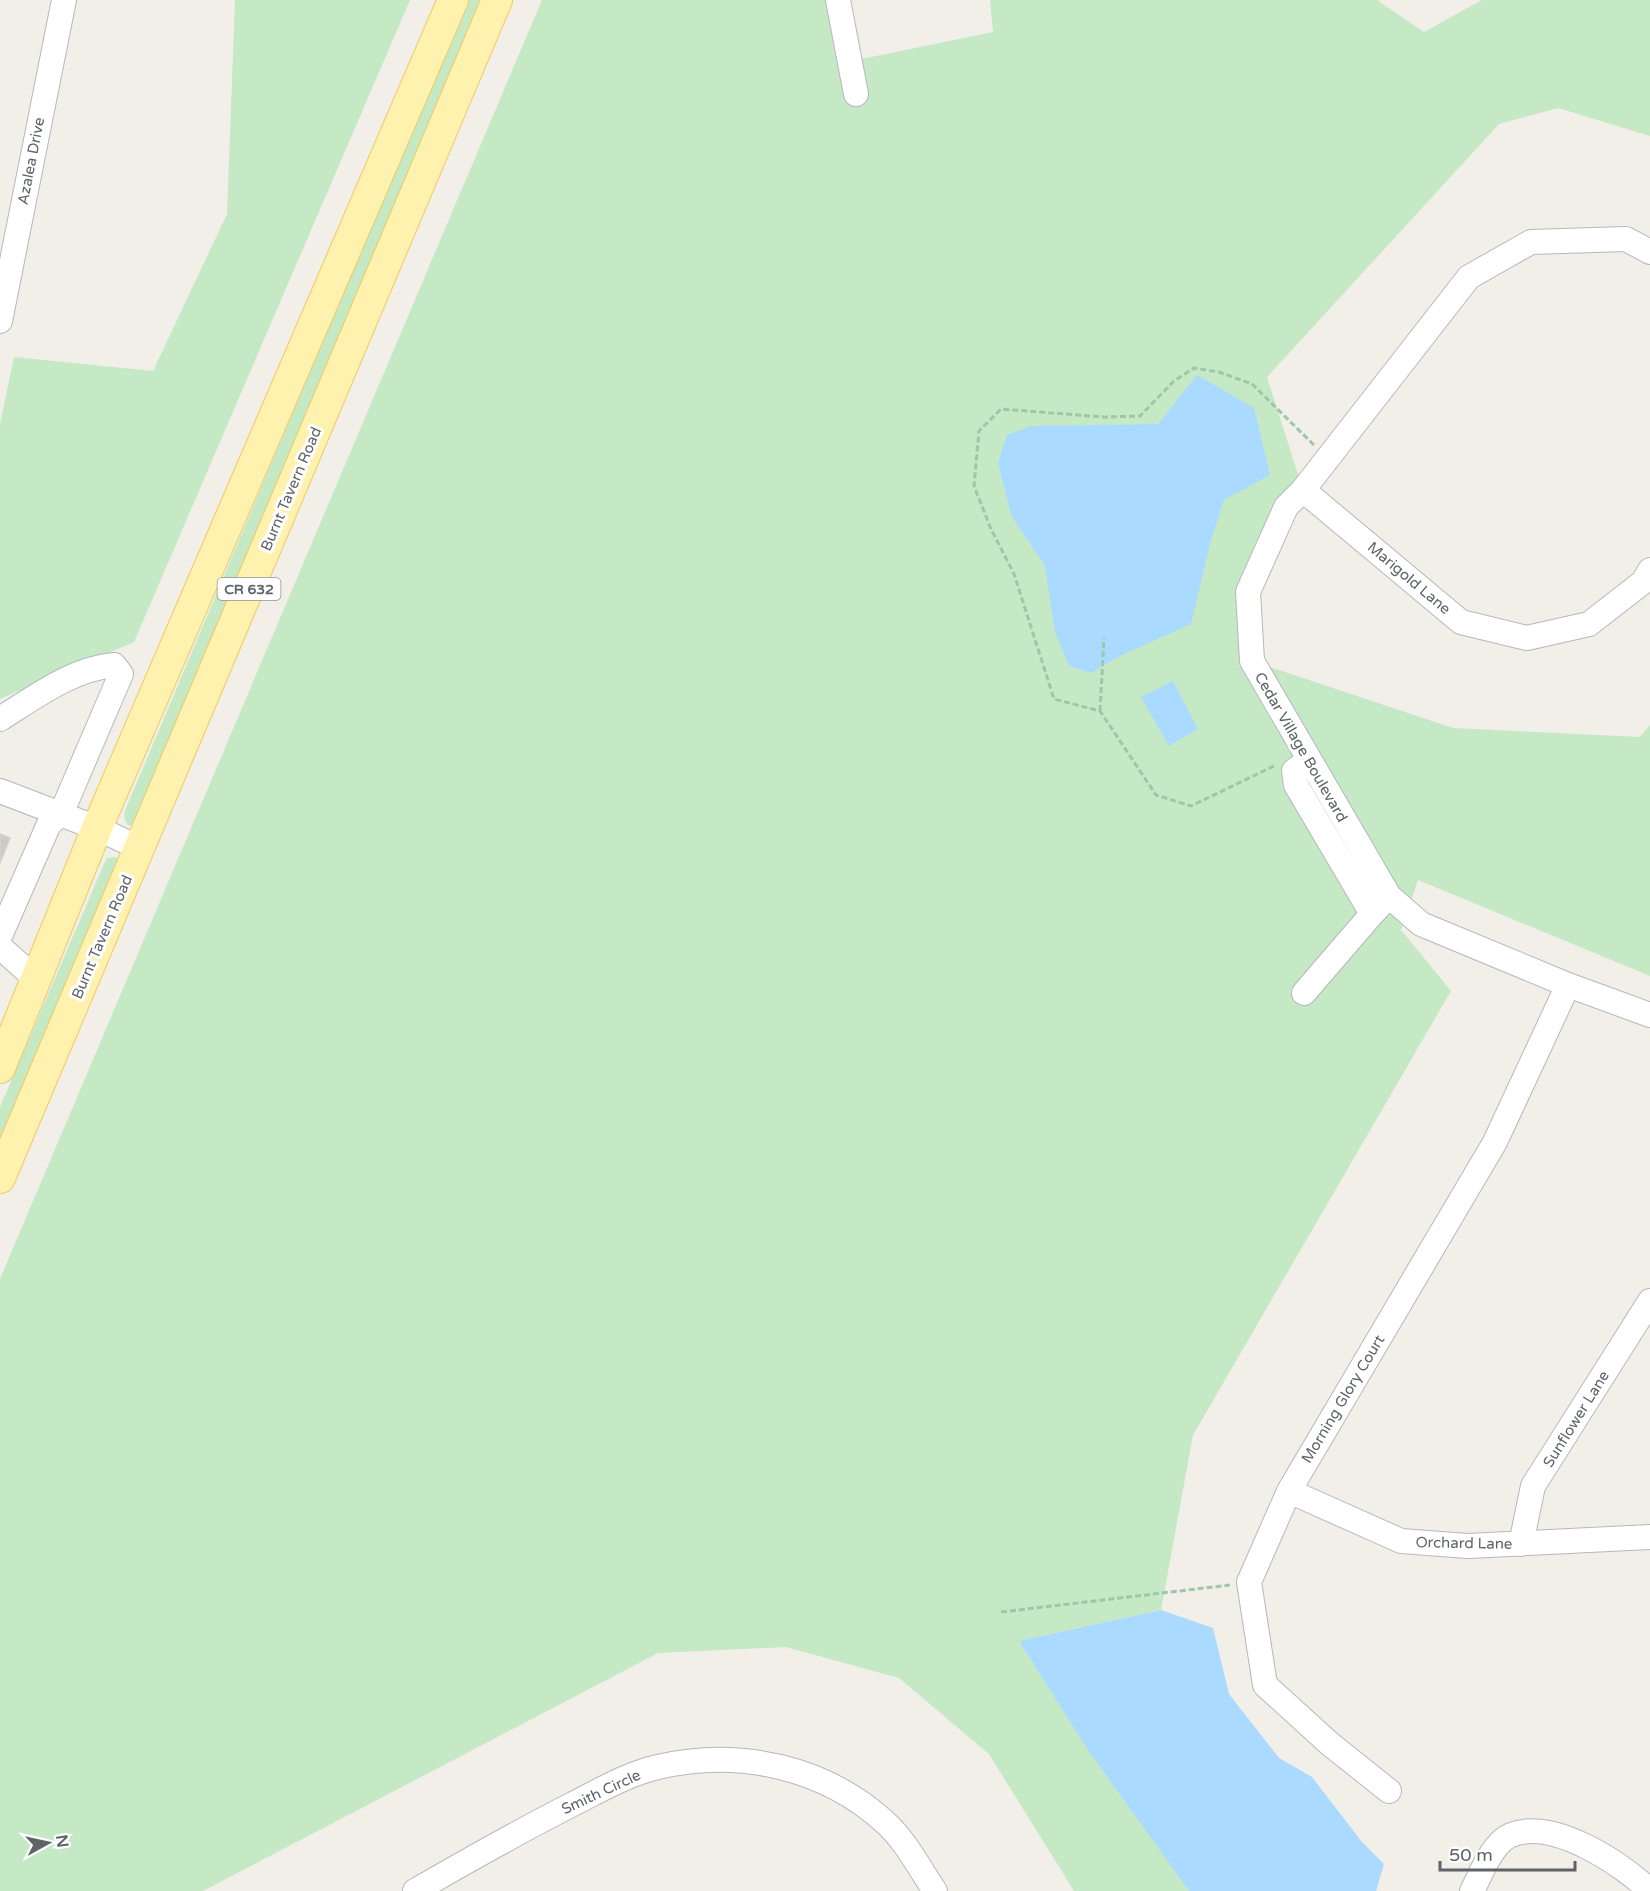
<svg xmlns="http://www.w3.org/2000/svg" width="1650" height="1891" font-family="'Varela Round',sans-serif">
<rect width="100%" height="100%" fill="#f1efe8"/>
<path fill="#c5e8c5" d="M235 0H410L134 642 0 699V424L14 357 153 371 227 214Z
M467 0H487L134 825 129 826 125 821 124 813Z
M542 0H825L837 64 993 32 990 0H1377L1424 32 1482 0H1650V136L1558 108 1499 124 1267 377 1303 490 1248 592 1252 661 1453 728 1640 737 1650 725V976L1418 880 1401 930 1451 991 1193 1435 1161 1610 1019 1641 1089 1750 1189 1891H1074L989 1754 899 1678 786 1647 658 1653 203 1891H0V1279Z
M115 857 119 859 0 1154V1107L104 864 107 858Z"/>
<path fill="#aadaff" d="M1197 375 1254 408 1270 475 1224 500 1211 540 1191 624 1120 656 1091 673 1069 666 1055 632 1045 566 1012 517 998 463 1007 435 1031 426 1158 424Z
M1173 681 1198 729 1169 746 1141 697Z
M1161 1610 1213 1628 1229 1694 1279 1758 1312 1777 1362 1842 1384 1864 1376 1891H1189L1088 1750 1019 1641Z"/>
<path fill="#cccac5" stroke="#d6d1c6" stroke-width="1.5" d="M0 834 10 838 0 863Z"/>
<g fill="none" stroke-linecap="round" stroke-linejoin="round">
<g stroke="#b5b8bc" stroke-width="26">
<path id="minor" d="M838 0 856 94
M1650 252 1626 239 1531 242 1469 277 1303 490 1286 507 1248 592 1252 661 1389 896 1421 924 1568 985 1650 1015
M0 321 64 0
M1303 490 1461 622 1527 638 1589 624 1643 582 1650 570
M0 719C35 697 72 669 114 665L121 674 61 814 49 824 0 936
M1309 760 1294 771 1296 785 1372 914 1389 896
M0 791 97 828 139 848
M0 947 36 979
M1304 993 1372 914
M1289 1491 1401 1541 1468 1546 1650 1537
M1521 1544 1533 1486 1650 1301
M1389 1791 1330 1744 1265 1685 1249 1582 1289 1491 1495 1142 1568 985
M415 1891C467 1861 518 1832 571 1805 599 1791 627 1774 658 1767 739 1748 826 1767 887 1824 906 1842 920 1869 935 1891
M1472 1891C1481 1874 1492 1843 1511 1835 1553 1818 1621 1863 1650 1891"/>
</g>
<g stroke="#f2c960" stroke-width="32">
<path id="major" d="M0 1068 97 828 453 0
M0 1178 497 0"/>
</g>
<path stroke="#9cc7a9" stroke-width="3" stroke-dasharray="6 3" stroke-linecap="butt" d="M1100 711 1104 638
M1274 766 1191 806 1156 795 1100 711 1054 699 1014 574 991 529 974 486 979 431 1001 409 1104 417 1140 416 1174 381 1194 368 1219 372 1252 384 1314 445
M1001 1612 1230 1585"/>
<use href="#minor" stroke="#fff" stroke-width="24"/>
<use href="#major" stroke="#fff2af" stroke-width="30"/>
</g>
<g text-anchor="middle" stroke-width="6" stroke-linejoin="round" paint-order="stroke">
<rect fill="#fff" stroke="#8f9295" stroke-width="1.5" x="217.5" y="578" width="63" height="22" rx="4.5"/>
<g font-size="14" font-weight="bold" fill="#5f6368">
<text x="249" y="594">CR 632</text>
</g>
<g font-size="15" fill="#5f6368" stroke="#fff">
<text transform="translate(31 161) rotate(-79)" y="5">Azalea Drive</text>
<text transform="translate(291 489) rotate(-67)" y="5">Burnt Tavern Road</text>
<text transform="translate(1409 578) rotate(40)" y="5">Marigold Lane</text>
<text transform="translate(1301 747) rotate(60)" y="5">Cedar Village Boulevard</text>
<text transform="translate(102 937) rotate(-67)" y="5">Burnt Tavern Road</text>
<text transform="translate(1343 1399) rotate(-59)" y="5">Morning Glory Court</text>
<text transform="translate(1576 1419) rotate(-58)" y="5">Sunflower Lane</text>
<text transform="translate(1464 1543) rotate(1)" y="5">Orchard Lane</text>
<text transform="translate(601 1792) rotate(-25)" y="5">Smith Circle</text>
</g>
</g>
<g transform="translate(48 1843) rotate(82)" stroke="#ffffff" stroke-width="4.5" paint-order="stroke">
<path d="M0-4.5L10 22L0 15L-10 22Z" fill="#5f6368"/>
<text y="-9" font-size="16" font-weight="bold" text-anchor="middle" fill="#5f6368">N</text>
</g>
<path d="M1440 1861v9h135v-9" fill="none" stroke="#5f6368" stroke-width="3"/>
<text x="1449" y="1861" font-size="18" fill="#5f6368" stroke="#ffffff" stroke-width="4.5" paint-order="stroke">50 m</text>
</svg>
